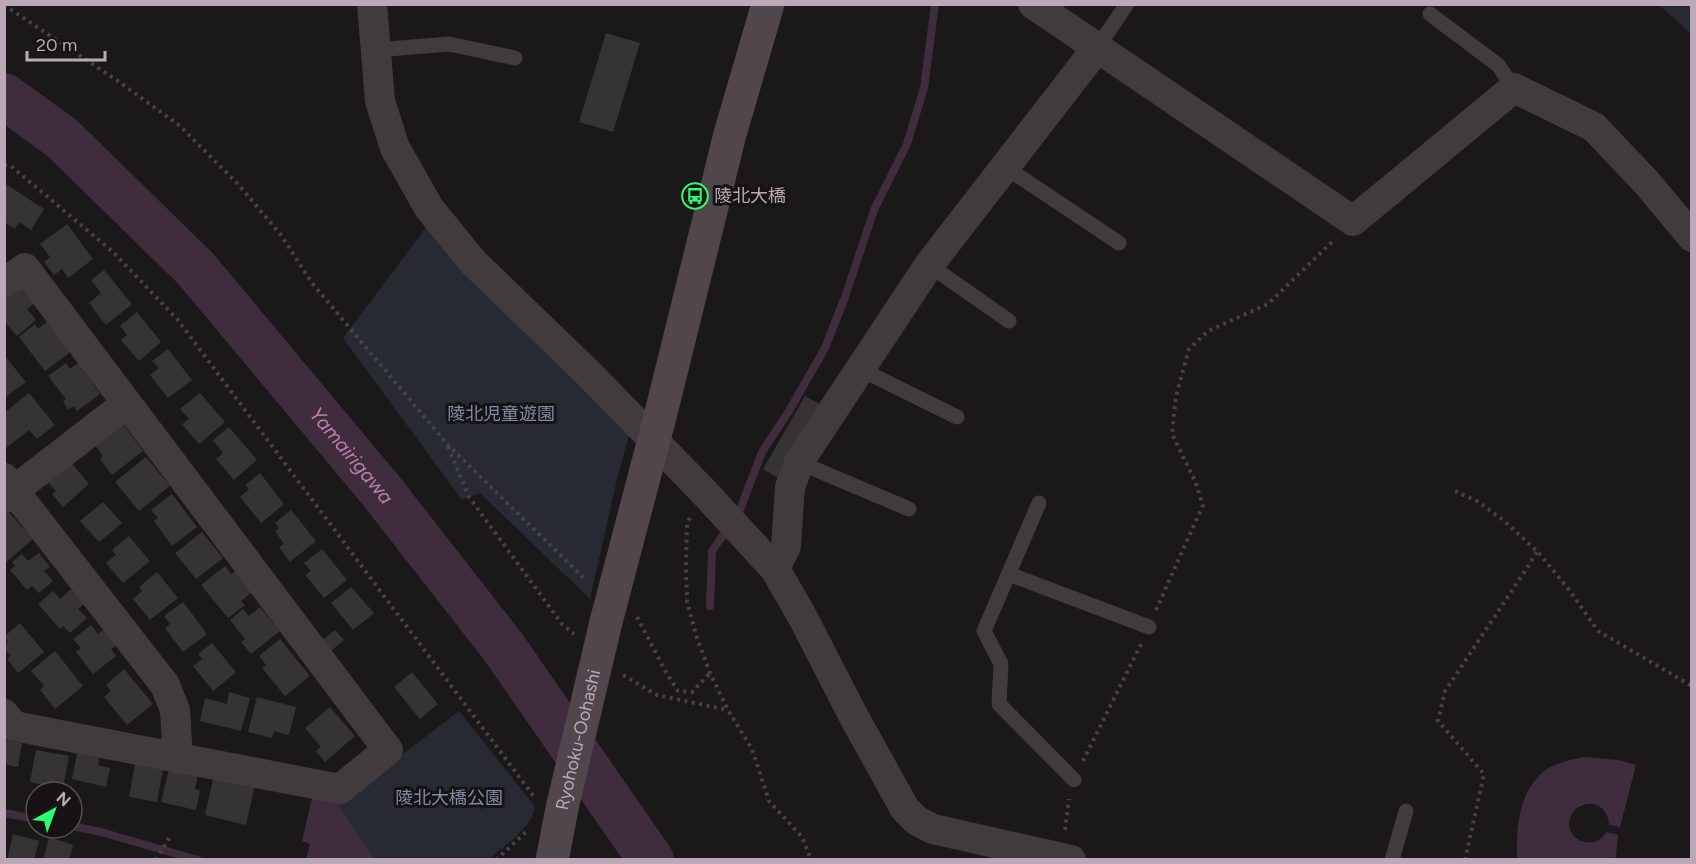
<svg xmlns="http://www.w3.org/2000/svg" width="1696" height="864" font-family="Figtree,'Noto Sans JP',sans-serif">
<rect width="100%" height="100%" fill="#1a1819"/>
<path fill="#272a33" d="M1659 5H1691V34Z
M428 225 631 428 617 479 590 599 480 493 462 500 343 338Z
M459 711 534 805C537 825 502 847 489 859L374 860 338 804Z"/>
<path fill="#3f2d3d" d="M1583 757 1619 760 1636 765 1620 827 1609 825C1608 799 1578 797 1570 818 1563 839 1595 853 1606 832L1618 835 1616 857 1612 860 1517 859C1516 829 1518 794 1543 772 1554 763 1570 760 1583 757Z
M312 798 338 804 374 859H306L310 844 302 841Z"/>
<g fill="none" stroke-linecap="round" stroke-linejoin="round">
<path stroke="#3f2d3d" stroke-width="8" d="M740 510 762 452 789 411 825 348 845 297 874 210 907 144 924 88 935 4
M710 606 712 551 724 534
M4 813 36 819
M72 826 101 832 198 860"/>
<path stroke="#3f2d3d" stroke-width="46" id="s1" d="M4 96 62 138 195 268 379 488 504 648 651 860"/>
</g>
<path fill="#363334" d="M606 33 640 43 613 132 579 122Z
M4 183 44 209 31 230 19 222 15 229 4 222Z
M67 224 93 259 68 278 62 269 54 275 44 262 50 257 40 244Z
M104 270 132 304 106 325 89 303 101 293 91 280Z
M20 280 37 301 27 309 36 320 17 336 4 321V293Z
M137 312 161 342 139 361 121 340 127 335 120 326Z
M49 320 72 351 45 371 19 337 35 324 38 329Z
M168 349 192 380 168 398 150 375 159 368 152 361Z
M4 355 26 382 4 398Z
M66 363 70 369 78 363 100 394 77 411 74 406 68 410 63 401 66 399 48 376Z
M29 393 55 425 37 439 29 430 6 448 4 445V413Z
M200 393 225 422 199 444 182 424 189 419 180 409Z
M805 396 825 407 780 479 763 469Z
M120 420 143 451 112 475 100 459 103 456 92 442Z
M229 427 257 460 234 480 216 459 223 453 213 440Z
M146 457 170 486 139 511 115 482Z
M68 459 89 484 63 507 52 494 56 491 45 479Z
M260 473 284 504 261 523 240 497 249 489 245 485Z
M172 494 197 527 172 546 154 521 158 518 151 510Z
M103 502 122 523 99 542 80 521Z
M4 507 33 539 4 564Z
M291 510 316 541 290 562 279 547 284 544 275 531 279 528 275 523Z
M202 532 223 558 196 579 175 553Z
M129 536 150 561 123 583 106 563 116 555 112 550Z
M322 549 347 580 324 598 305 575 311 571 304 563Z
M39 553 50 567 44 571 53 581 39 593 32 586 27 590 10 570 15 566 12 562 22 554 28 561Z
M225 566 231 574 236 571 252 592 241 601 245 605 228 618 201 585Z
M157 572 178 598 150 620 133 599 142 591 139 587Z
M351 587 374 613 353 630 331 603Z
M71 589 84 604 78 609 87 618 70 633 63 626 60 629 38 604 53 591 60 599Z
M183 602 207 634 183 652 165 628 170 624 164 616Z
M260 607 280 631 251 654 241 642 245 639 230 620 243 609 249 616Z
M20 623 44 652 18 673 7 659 11 656 4 648V645L8 642 5 636Z
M91 625 98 634 104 629 117 645 111 649 116 656 93 674 76 652 81 648 73 639Z
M335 630 344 640 328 654 319 643Z
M280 639 310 676 285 696 262 668 266 665 259 656Z
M212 643 236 672 213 691 193 666 202 659 198 654Z
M55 651 83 686 55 709 40 690 44 686 31 671Z
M124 669 153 704 127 725 104 697 111 691 106 685Z
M412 672 438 704 420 719 394 687Z
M229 692 250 698 241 731 200 721 205 698 227 704Z
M257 697 296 707 289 735 274 731 272 738 248 732Z
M330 707 355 736 325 762 316 751 321 747 305 728Z
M4 739 22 743 18 767 4 764Z
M79 744 101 749 98 765 110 768 106 787 72 779Z
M36 750 69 756 63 789 30 782Z
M136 758 164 764 157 802 129 797Z
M169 769 198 775 195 789 200 790 196 810 161 802Z
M214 775 255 785 246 825 205 815Z
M13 834 39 841 34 860H7Z
M49 837 73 845 69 860H43Z"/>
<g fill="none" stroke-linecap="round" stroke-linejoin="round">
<path stroke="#494146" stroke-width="4" stroke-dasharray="3 4.5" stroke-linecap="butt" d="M4 5 118 81 180 126 237 183 281 235 312 283 447 444 587 581
M4 165 11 166 113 252 177 319 535 798
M448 447 469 497 562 624 574 634
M1455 491 1477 501 1503 520 1537 551 1567 587 1598 631 1692 686
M690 518 687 523 686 569 687 602 697 638 710 673 728 710 752 749 769 801 802 837 811 860
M1156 610 1203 505 1195 481 1172 434 1176 396 1189 349 1208 331 1268 304 1334 240
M637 617 667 674 678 691 692 692 710 673
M623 675 657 695 728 710
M1083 761 1141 644
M1065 830 1069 799
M156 860 169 838
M496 860 528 830
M1465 860 1484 774 1438 721 1445 691 1529 565 1537 551"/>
<path stroke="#423b3e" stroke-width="15" d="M1430 14 1498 65 1514 88
M1097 48 1127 4
M376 50 449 44 515 58
M1005 167 1119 243
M929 265 1009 321
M860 369 957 417
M800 460 817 470 909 509
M1039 503 984 631 1001 664 999 704 1074 780
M1009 574 1149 627
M1392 860 1406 811"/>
<path stroke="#423b3e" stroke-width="30" d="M372 4 380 101 395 148 429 208 473 262 588 373 702 490 775 569 802 616 854 717 905 809 917 821 933 829 1071 860
M1033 4 1353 221 1514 88 1594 127 1647 183 1692 237
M4 283 25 268 388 750 340 789 14 726 4 714
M4 478 165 685 175 710 178 759
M4 498 126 404
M775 569 786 546 790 487 800 460 929 265 1097 48"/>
<path stroke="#50464c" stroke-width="33" d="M606 622 661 413 730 134 768 4"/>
<path stroke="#50464c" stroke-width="33" id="s2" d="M552 860 563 804 606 622"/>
</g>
<defs>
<g id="bus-ring" transform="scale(1.35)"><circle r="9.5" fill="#151314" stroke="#2dfd70" stroke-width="1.5"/><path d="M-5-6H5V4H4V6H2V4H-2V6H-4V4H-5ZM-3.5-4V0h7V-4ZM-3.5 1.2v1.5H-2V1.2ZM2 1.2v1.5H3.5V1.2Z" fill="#2dfd70"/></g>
</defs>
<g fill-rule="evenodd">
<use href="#bus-ring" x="695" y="196"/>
</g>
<g text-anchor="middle" stroke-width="6" stroke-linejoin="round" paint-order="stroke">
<g font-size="18" fill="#bba9b5" stroke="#151314" text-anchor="start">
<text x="714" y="202">陵北大橋</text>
</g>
<g font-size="18" fill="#7f8aa7" stroke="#151314">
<text x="501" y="420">陵北児童遊園</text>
<text x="449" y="804">陵北大橋公園</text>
</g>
<g font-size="18" fill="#bba9b5" stroke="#151314">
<text dy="6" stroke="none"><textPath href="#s2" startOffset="123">Ryohoku-Oohashi</textPath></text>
</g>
<g font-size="20" font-style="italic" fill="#b87fb0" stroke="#151314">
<text dy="7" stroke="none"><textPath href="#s1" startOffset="502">Yamairigawa</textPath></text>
</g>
</g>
<rect width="1696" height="864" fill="none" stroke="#bba9b5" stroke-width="12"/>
<g transform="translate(54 810) rotate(41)"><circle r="28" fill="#151314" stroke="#574f54" stroke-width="1.5"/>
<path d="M0-4.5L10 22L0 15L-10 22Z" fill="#2dfd70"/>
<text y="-9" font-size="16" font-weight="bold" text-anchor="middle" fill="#bba9b5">N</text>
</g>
<path d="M27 51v9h78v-9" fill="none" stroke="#bba9b5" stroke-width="3"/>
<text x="36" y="51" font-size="18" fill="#bba9b5" stroke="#151314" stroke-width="4.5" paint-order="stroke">20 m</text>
</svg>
